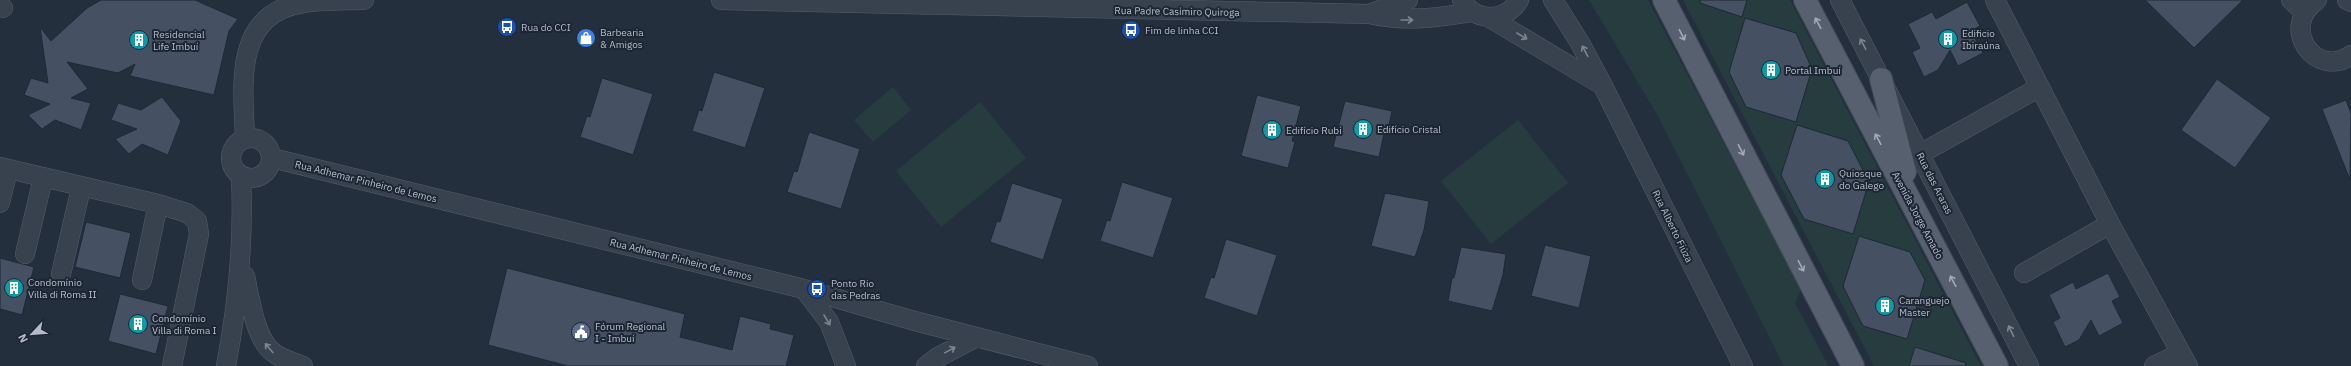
<svg xmlns="http://www.w3.org/2000/svg" width="2351" height="366" font-family="'IBM Plex Sans',sans-serif">
<rect width="100%" height="100%" fill="#242f3e"/>
<path fill="#263c3f" d="M1589 0H1648L1801 289 1795 303 1828 365 1833 366H1784L1658 116Z
M1683 0H1790L1981 366H1874Z
M893 87 911 110 873 142 854 120Z
M980 102 1026 158 941 227 896 171Z
M1518 120 1568 183 1491 244 1441 181Z"/>
<path fill="#455162" stroke="#1f2835" d="M101 0H195L238 19 229 31 214 95 130 76 135 64 118 73 67 62 88 89 71 98 91 103 81 130 55 120 42 129 28 115 50 104 24 95 31 78 48 83 40 27 51 41 87 8Z
M1700 0H1747L1742 17 1700 3Z
M2145 0H2243L2194 48Z
M1967 2 1980 26 1971 31 1983 53 1958 66 1950 50 1938 70 1924 77 1912 52 1920 48 1908 24 1932 12 1936 19Z
M1745 18 1796 33 1812 69 1796 122 1746 107 1729 72Z
M714 72 765 88 745 148 692 131 699 110 702 111Z
M602 78 653 94 633 155 580 137 587 116 590 117Z
M2217 79 2271 118 2235 168 2181 130Z
M1257 95 1301 106 1292 141 1295 142 1288 168 1241 156Z
M162 97 181 121 168 155 142 144 129 154 115 139 137 129 111 120 118 103 141 110Z
M2346 100 2351 113 2350 180 2322 109Z
M1345 101 1392 111 1388 130 1385 129 1379 157 1333 147Z
M1797 125 1848 141 1869 182 1853 234 1804 219 1781 175Z
M809 132 860 149 841 209 787 192 794 171 797 172Z
M1122 182 1173 198 1153 258 1100 241 1107 220 1110 221Z
M1012 183 1063 199 1043 260 990 242 997 221 1000 222Z
M1385 193 1429 201 1424 230 1415 257 1371 246Z
M86 222 131 233 120 278 75 267Z
M1859 236 1910 252 1925 280 1907 339 1863 326 1843 286Z
M1226 239 1277 255 1257 316 1204 298 1211 277 1214 278Z
M1545 245 1591 256 1579 308 1531 296Z
M1461 247 1506 254 1503 275 1492 311 1448 301 1452 278H1454Z
M0 258 34 267 22 315 0 309Z
M507 268 685 314 680 337 732 350 740 316 771 324 770 329 794 335 786 366H568L488 345Z
M2108 273 2120 297 2112 301 2123 323 2099 336 2091 320 2079 340 2065 347 2053 322 2060 318 2049 295 2073 282 2076 289Z
M120 294 168 306 156 354 108 341Z
M1915 347 1966 363 1965 366H1909Z"/>
<g fill="none" stroke-linecap="round" stroke-linejoin="round">
<g stroke="#565f6c" stroke-width="20">
<path id="minor" d="M721 0 1369 14C1404 22 1437 18 1472 12
M1462 0C1475 23 1506 22 1519 0
M1553 0 1580 43 1603 86 1743 366
M1840 0 2029 366
M1995 0 2110 224 2188 366
M2291 0 2305 12
M2317 0C2278 27 2316 80 2351 55
M2347 0 2351 2
M0 6 3 8
M1369 14 1408 0
M1488 17 1602 85
M245 137C243 85 233 14 303 3 323 0 344 0 364 0
M231 158a20 20 0 1 1 40 0a20 20 0 1 1-40 0Z
M1920 154 2040 87
M272 158 804 289 911 320 1088 366
M0 167 158 204 187 213 197 221 199 234 172 366
M0 203 8 170
M25 254 43 178
M2024 273 2110 224
M61 274 81 188
M245 276C250 298 255 340 274 353 282 359 293 362 303 366
M142 280 158 204
M804 289 829 322 846 366
M226 366C238 303 244 240 241 177
M926 366 938 357 975 338
M2154 366 2181 353"/>
</g>
<g stroke="#414a57" stroke-width="24">
<path id="major" d="M1664 0 1853 366
M1805 0 1997 366
M1881 79 1905 172"/>
</g>
<use href="#minor" stroke="#38414e" stroke-width="19"/>
<use href="#major" stroke="#56606e" stroke-width="22"/>
</g>
<defs><path id="oneway-shaft" d="M-6 0H5M1.5-3L5.5 0L1.5 3" fill="none" stroke-width="1.6" stroke-linecap="round" stroke-linejoin="round"/></defs>
<g stroke="#7c8592">
<use href="#oneway-shaft" transform="translate(1407 20)"/>
<use href="#oneway-shaft" transform="translate(1522 36) rotate(30)"/>
<use href="#oneway-shaft" transform="translate(1863 44) rotate(-118)"/>
<use href="#oneway-shaft" transform="translate(1585 51) rotate(-118)"/>
<use href="#oneway-shaft" transform="translate(827 320) rotate(59)"/>
<use href="#oneway-shaft" transform="translate(2011 331) rotate(-116)"/>
<use href="#oneway-shaft" transform="translate(269 348) rotate(-130)"/>
<use href="#oneway-shaft" transform="translate(950 350) rotate(-29)"/>
</g>
<g stroke="#a1aab7">
<use href="#oneway-shaft" transform="translate(1818 23) rotate(-118)"/>
<use href="#oneway-shaft" transform="translate(1682 35) rotate(63)"/>
<use href="#oneway-shaft" transform="translate(1878 139) rotate(-118)"/>
<use href="#oneway-shaft" transform="translate(1741 150) rotate(63)"/>
<use href="#oneway-shaft" transform="translate(1801 266) rotate(63)"/>
<use href="#oneway-shaft" transform="translate(1953 281) rotate(-118)"/>
</g>
<defs>
<g id="bus-disc" transform="scale(1)"><circle r="9.5" fill="#1a4fb4" stroke="#1d2633"/><path d="M-5-6H5V4H4V6H2V4H-2V6H-4V4H-5ZM-3.5-4V0h7V-4ZM-3.5 1.2v1.5H-2V1.2ZM2 1.2v1.5H3.5V1.2Z" fill="#fff"/></g>
<g id="shop-disc" transform="scale(1)"><circle r="9.5" fill="#3f7fe0" stroke="#1d2633"/><path d="M-5-2.5h2.3a2.7 3.5 0 0 1 5.4 0H5L5.5 6h-11ZM-1.5-2.5h3a1.5 2.3 0 0 0-3 0Z" fill="#fff"/></g>
<g id="building-disc" transform="scale(1)"><circle r="9.5" fill="#0f9aa8" stroke="#1d2633"/><path d="M-4-6H4V6H1V3H-1V6H-4ZM-2.5-4.3h1.7v1.8h-1.7ZM.8-4.3h1.7v1.8H.8ZM-2.5-1h1.7V.8h-1.7ZM.8-1h1.7V.8H.8Z" fill="#fff"/></g>
<g id="civic-disc" transform="scale(1)"><circle r="9.5" fill="#5c6f8a" stroke="#1d2633"/><path d="M-.6-6.5H3V-4.5H.6V-3L4-1V1h2V6H-6V1h2V-1L-.6-3ZM-1.2 2.5V6h2.4V2.5Z" fill="#fff"/></g>
</defs>
<g fill-rule="evenodd">
<use href="#bus-disc" x="507" y="27"/>
<use href="#bus-disc" x="1131" y="30"/>
<use href="#shop-disc" x="586" y="38"/>
<use href="#building-disc" x="1948" y="39"/>
<use href="#building-disc" x="139" y="40"/>
<use href="#building-disc" x="1771" y="70"/>
<use href="#building-disc" x="1363" y="129"/>
<use href="#building-disc" x="1272" y="130"/>
<use href="#building-disc" x="1825" y="179"/>
<use href="#building-disc" x="14" y="288"/>
<use href="#bus-disc" x="817" y="289"/>
<use href="#building-disc" x="1885" y="306"/>
<use href="#building-disc" x="138" y="324"/>
<use href="#civic-disc" x="581" y="332"/>
</g>
<g text-anchor="middle" stroke-width="4" stroke-linejoin="round" paint-order="stroke">
<g font-size="10" fill="#b4bcc9" stroke="#1d2633">
<text transform="translate(1177 11) rotate(1)" y="4">Rua Padre Casimiro Quiroga</text>
<text transform="translate(366 181) rotate(14)" y="4">Rua Adhemar Pinheiro de Lemos</text>
<text transform="translate(1935 183) rotate(63)" y="4">Rua das Araras</text>
<text transform="translate(1918 215) rotate(62)" y="4">Avenida Jorge Amado</text>
<text transform="translate(1673 226) rotate(64)" y="4">Rua Alberto Fiúza</text>
<text transform="translate(681 259) rotate(14)" y="4">Rua Adhemar Pinheiro de Lemos</text>
</g>
<g font-size="10" fill="#b4bcc9" stroke="#1d2633" text-anchor="start">
<text x="521" y="31">Rua do CCI</text>
<text x="1145" y="34">Fim de linha CCI</text>
<text x="600" y="36">Barbearia<tspan x="600" dy="12">&amp; Amigos</tspan></text>
<text x="1962" y="37">Edificio<tspan x="1962" dy="12">Ibiraúna</tspan></text>
<text x="153" y="38">Residencial<tspan x="153" dy="12">Life Imbuí</tspan></text>
<text x="1785" y="74">Portal Imbuí</text>
<text x="1377" y="133">Edifício Cristal</text>
<text x="1286" y="134">Edifício Rubi</text>
<text x="1839" y="177">Quiosque<tspan x="1839" dy="12">do Galego</tspan></text>
<text x="28" y="286">Condomínio<tspan x="28" dy="12">Villa di Roma II</tspan></text>
<text x="831" y="287">Ponto Rio<tspan x="831" dy="12">das Pedras</tspan></text>
<text x="1899" y="304">Caranguejo<tspan x="1899" dy="12">Master</tspan></text>
<text x="152" y="322">Condomínio<tspan x="152" dy="12">Villa di Roma I</tspan></text>
<text x="595" y="330">Fórum Regional<tspan x="595" dy="12">I - Imbuí</tspan></text>
</g>
</g>
<g transform="translate(32 334) rotate(244)" stroke="#1d2633" stroke-width="3" paint-order="stroke">
<path d="M0-3L7 15L0 10L-7 15Z" fill="#b4bcc9"/>
<text y="-6" font-size="11" font-weight="bold" text-anchor="middle" fill="#b4bcc9">N</text>
</g>
</svg>
